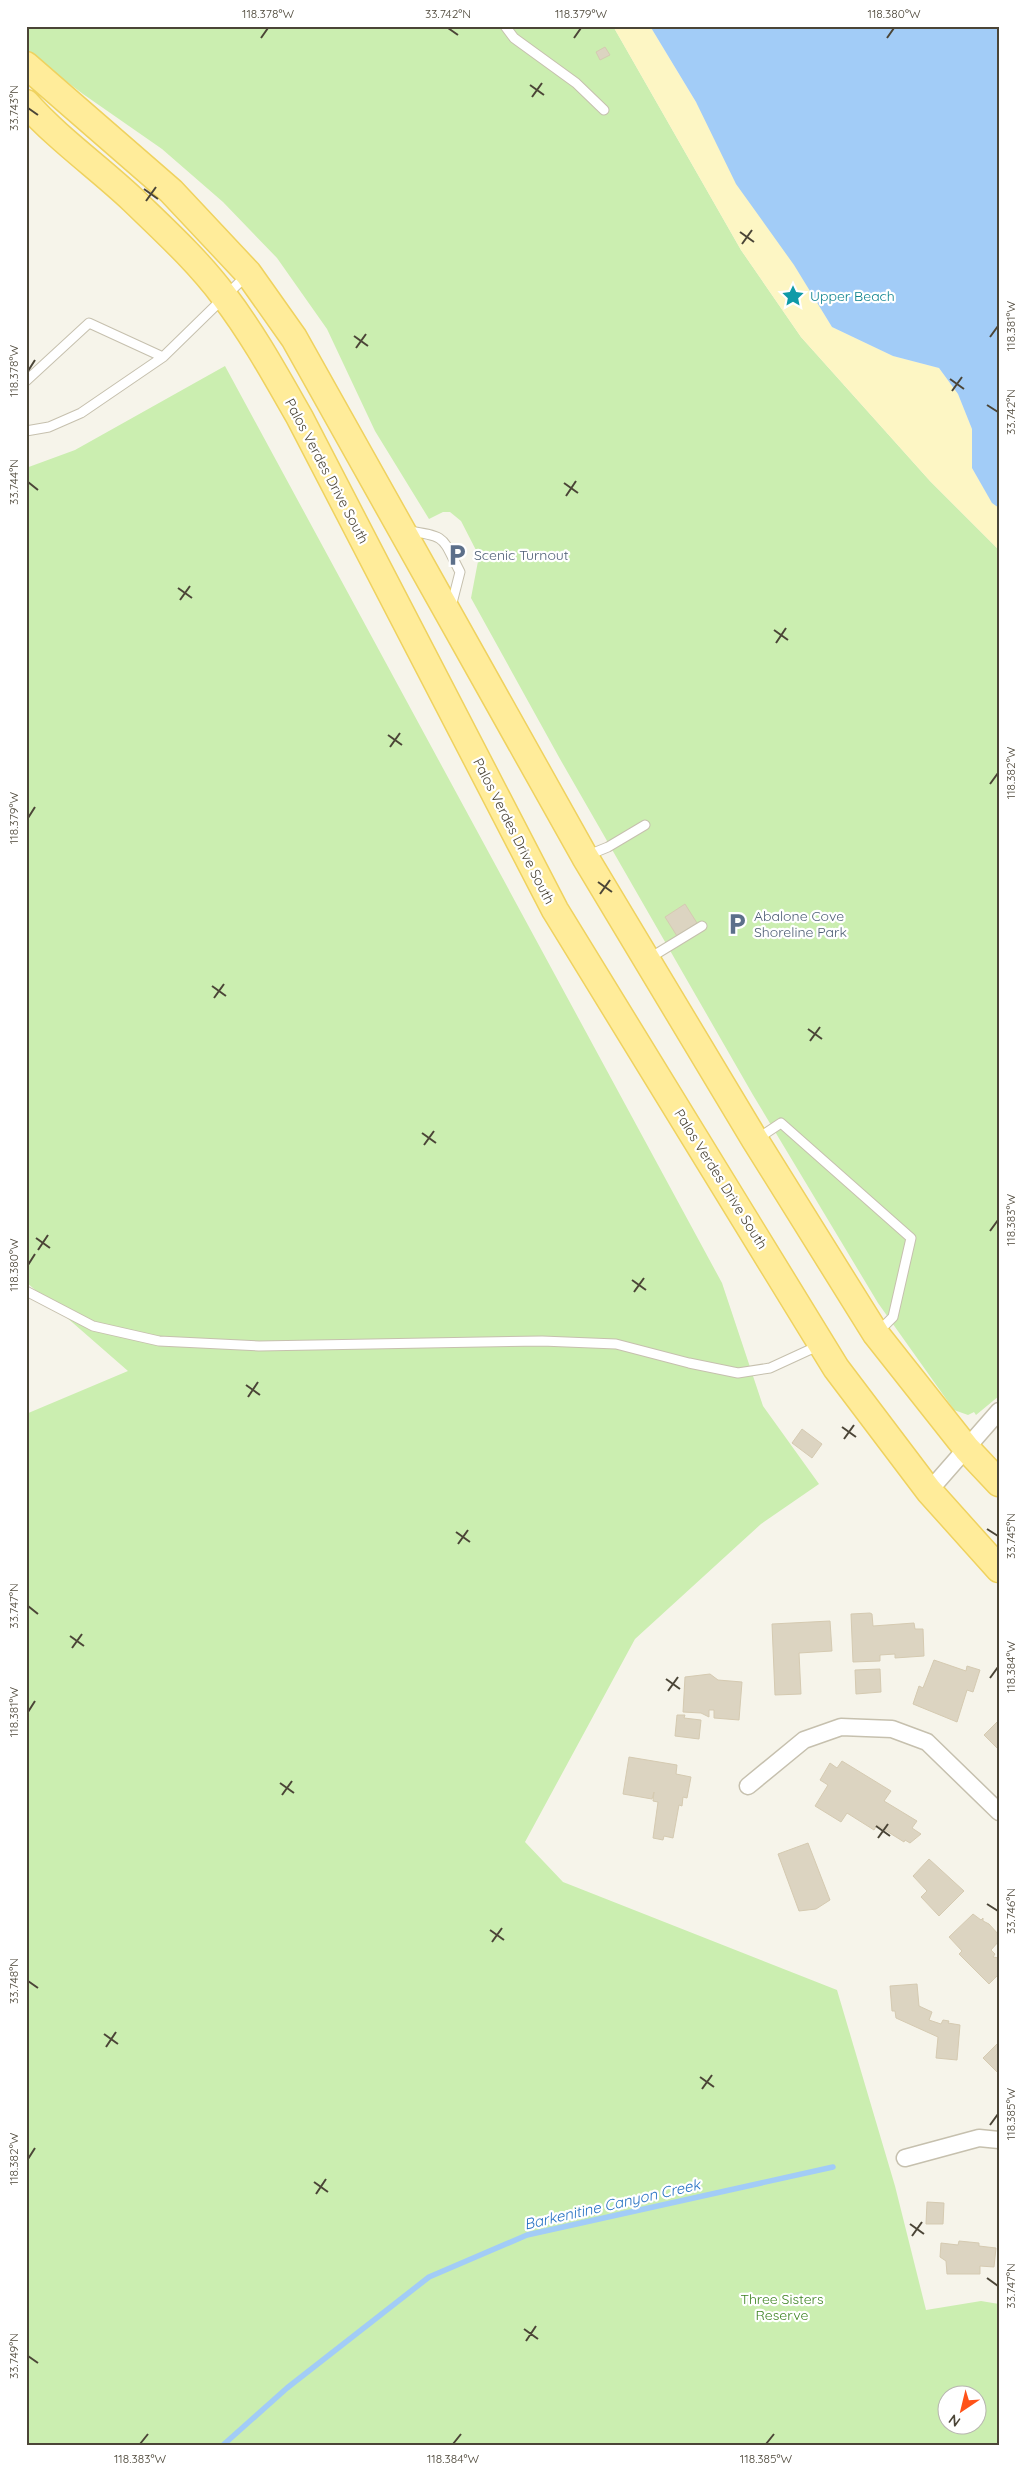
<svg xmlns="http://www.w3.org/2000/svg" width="1025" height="2472" viewBox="0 0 1025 2472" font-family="Quicksand,sans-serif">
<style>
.green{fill:#cbeeb0;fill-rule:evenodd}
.sand{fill:#fdf6c4}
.water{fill:#a2ccf7}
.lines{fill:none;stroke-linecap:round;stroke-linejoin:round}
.stream{stroke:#a2ccf7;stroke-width:5.5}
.building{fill:#dcd4c1;stroke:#d5cab1}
.lane-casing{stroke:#c6c0ae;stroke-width:11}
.street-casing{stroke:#c6c0ae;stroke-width:19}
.primary-casing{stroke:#efd25f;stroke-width:29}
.lane{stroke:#fff;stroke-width:9}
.street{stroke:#fff;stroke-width:16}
.primary{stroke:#ffec9a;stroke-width:26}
.ticks{fill:none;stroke:#4b4537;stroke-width:2}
.labels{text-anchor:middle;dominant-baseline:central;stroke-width:4.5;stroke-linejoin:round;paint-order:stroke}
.culture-label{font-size:14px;fill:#0d838f;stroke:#fff;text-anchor:start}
.street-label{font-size:14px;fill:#4b4537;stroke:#fff}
.service-label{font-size:14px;fill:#4e5e75;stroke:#fff;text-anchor:start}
.park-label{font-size:14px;fill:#3e8423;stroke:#fff}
.water-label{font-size:15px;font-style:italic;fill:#2470c3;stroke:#fff}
.neatline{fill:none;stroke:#4b4537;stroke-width:2}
.ticks-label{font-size:12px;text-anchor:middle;fill:#4b4537}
</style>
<rect width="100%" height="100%" fill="#f6f4ea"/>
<!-- green -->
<path class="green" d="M26,26H613L741,250L801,337L930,481L999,550V1396L976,1415L974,1412L968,1415L954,1410L878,1303L753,1095L560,759L471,598L479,556L461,521L450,512H443L429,519L375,431L327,329L277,258L223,202L162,149L83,94L26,51Z
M225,366L722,1283L763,1406L819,1484L761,1524L635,1639L525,1842L563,1882L837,1990L895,2186L926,2310L981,2301L999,2304V2446H26V1414L128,1371L26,1282V468L75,450ZM948,2394H978V2424H948Z"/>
<!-- sand -->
<path class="sand" d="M613,26H650L832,327L893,356L939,368L958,394L972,429V468L992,502L999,508V550L930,481L801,337L741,250Z"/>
<!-- water -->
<path class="water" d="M650,26H999V508L992,503L972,468V429L958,394L939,368L893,356L832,327L794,265L736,184L696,102Z"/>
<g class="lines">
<!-- stream -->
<path class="stream" d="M222,2446L287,2388L429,2277L527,2235L833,2167"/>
</g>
<!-- building -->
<path class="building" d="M605,47L610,55L600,60L596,52Z
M685,904L697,923L677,936L665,917Z
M802,1429L822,1444L812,1458L792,1443Z
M870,1613L872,1614L873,1626L914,1623L915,1629H923L924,1656L895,1658V1654L880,1655V1661L853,1662L851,1614Z
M830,1621L832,1651L799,1653L801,1694L775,1695L772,1624Z
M934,1660L966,1671L967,1666L980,1670L973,1692L967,1690L957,1722L913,1704L919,1686L923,1688Z
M880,1669L881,1692L856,1694L855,1670Z
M710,1674L718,1680L742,1682L739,1720L714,1718V1710H709V1717L701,1713L683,1712L685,1677Z
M677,1715H685L684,1718L701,1720L699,1739L675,1736Z
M999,1720V1750L984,1735Z
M629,1757L677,1765L676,1774L691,1777L687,1798L683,1797L682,1806L679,1805L673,1838L664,1836L663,1840L653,1838L658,1802L653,1801L654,1792L652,1799L623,1794Z
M842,1761L891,1791L884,1801L917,1821L912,1828L921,1834L910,1843L905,1840L904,1842L877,1825L874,1830L847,1813L841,1822L815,1806L828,1785L820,1780L830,1763L837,1768Z
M808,1843L830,1900L816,1909L799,1911L778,1854Z
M929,1859L964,1891L939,1916L921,1897L927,1891L913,1876Z
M973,1914L981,1920L983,1918V1921L989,1924L999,1935V1941L991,1950L995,1954L993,1957L999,1958V1974L989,1984L959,1954L962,1951L949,1937Z
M917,1984L919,2006L932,2012L929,2020L941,2024L943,2020L949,2021L948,2023L960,2025L957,2060L936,2058L938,2037L896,2018L895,2011H892L890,1986Z
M999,2042V2074L983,2058Z
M927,2202L944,2203L943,2224H926Z
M959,2241L979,2243V2246L996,2248L994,2267L980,2266V2274H947L946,2261L940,2257L941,2243L958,2245Z"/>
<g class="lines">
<defs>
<path id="lane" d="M505,26L514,38L576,83L604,110
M26,381L89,323L163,357
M26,431L49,427L81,413L163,357L247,275
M408,531C448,536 442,538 460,572L451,607
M586,856L608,847L645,825
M648,959L702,926
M757,1139L781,1123L911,1238L893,1317L878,1332
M26,1291L93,1326L159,1341L259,1346L542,1341L616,1344L689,1363L738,1373L770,1368L820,1345"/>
<path id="street" d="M929,1491L999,1411
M748,1786L804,1740L841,1727L892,1729L927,1742L999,1812
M905,2158L979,2138L999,2140"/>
<path id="primary" d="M26,65L171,191L248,273L294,338L585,857L755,1140L876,1334L967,1449L999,1483
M26,103C58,139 98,167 133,200C164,230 198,261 224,296C253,334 276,376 300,418L555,910L836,1368L929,1491L999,1569"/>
</defs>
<!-- lane casing -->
<use href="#lane" class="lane-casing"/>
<!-- street casing -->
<use href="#street" class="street-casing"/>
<!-- primary casing -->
<use href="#primary" class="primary-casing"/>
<!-- lane -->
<use href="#lane" class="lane"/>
<!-- street -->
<use href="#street" class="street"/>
<!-- primary -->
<use href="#primary" class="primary"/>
</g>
<!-- ticks -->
<path class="ticks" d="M448,28L458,35M261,38L268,28M574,38L581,28M887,38L894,28M530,85L544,95M532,97L542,83M28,108L38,115M144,189L158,199M146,201L156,187M740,232L754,242M742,244L752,230M354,336L368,346M990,337L998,326M356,348L366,334M28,371L35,360M950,379L964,389M952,391L962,377M987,405L998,412M28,482L38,490M564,483L578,493M566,496L576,481M178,588L192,598M180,600L190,586M774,630L788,640M776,643L786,628M388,735L402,745M390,747L400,733M990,784L998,773M28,818L35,807M598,882L612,892M600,894L610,880M212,986L226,996M214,998L224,984M808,1029L822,1039M810,1041L820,1027M422,1133L436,1143M424,1145L434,1131M990,1231L998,1220M36,1238L50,1248M38,1250L48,1235M28,1265L35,1254M632,1280L646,1290M634,1292L644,1278M246,1385L260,1395M248,1397L258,1382M842,1427L856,1437M844,1439L854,1425M987,1529L998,1536M456,1532L470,1542M458,1544L468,1530M28,1606L38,1614M70,1636L84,1646M72,1648L82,1634M990,1678L998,1667M666,1679L680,1689M668,1691L678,1677M28,1712L35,1701M280,1783L294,1793M282,1795L292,1781M876,1826L890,1836M878,1838L888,1824M987,1904L998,1911M490,1930L504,1940M492,1942L502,1928M28,1981L38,1988M104,2034L118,2044M106,2047L116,2032M700,2077L714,2087M702,2089L712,2075M990,2125L998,2114M28,2159L35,2148M314,2182L328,2192M316,2194L326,2179M910,2224L924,2234M912,2236L922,2222M987,2278L998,2286M524,2329L538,2339M526,2341L536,2326M28,2356L38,2363M140,2444L148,2434M453,2444L461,2434M766,2444L774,2434"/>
<!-- icons -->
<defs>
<symbol id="sight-bare" viewBox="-9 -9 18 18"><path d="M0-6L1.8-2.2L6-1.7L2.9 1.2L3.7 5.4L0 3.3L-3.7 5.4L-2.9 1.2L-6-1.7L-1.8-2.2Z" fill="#0f9aa8" stroke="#fff" stroke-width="2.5" paint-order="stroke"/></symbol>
<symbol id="parking-bare" viewBox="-9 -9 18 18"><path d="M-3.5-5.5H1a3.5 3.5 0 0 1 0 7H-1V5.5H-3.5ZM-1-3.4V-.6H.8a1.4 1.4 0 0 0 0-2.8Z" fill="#5c6f8a" stroke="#fff" stroke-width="2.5" paint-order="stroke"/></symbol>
</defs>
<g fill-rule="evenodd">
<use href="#sight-bare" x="777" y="280" width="32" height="32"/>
<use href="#parking-bare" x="441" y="539" width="32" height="32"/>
<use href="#parking-bare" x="721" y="908" width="32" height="32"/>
</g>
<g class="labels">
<!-- culture labels -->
<g class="culture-label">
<text x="810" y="296">Upper Beach</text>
</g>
<!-- street labels -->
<g class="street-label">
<text transform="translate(327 471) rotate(62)">Palos Verdes Drive South</text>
<text transform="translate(514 831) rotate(63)">Palos Verdes Drive South</text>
<text transform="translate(721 1179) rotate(58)">Palos Verdes Drive South</text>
</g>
<!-- service labels -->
<g class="service-label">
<text x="474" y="555">Scenic Turnout</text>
<text x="754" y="916">Abalone Cove<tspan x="754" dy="16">Shoreline Park</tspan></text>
</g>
<!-- park labels -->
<g class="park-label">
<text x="782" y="2299">Three Sisters<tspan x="782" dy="16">Reserve</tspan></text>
</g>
<!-- water labels -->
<g class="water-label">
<text transform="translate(612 2204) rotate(-13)">Barkenitine Canyon Creek</text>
</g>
</g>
<!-- border -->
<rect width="1025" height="2472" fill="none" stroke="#ffffff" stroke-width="55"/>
<!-- north arrow -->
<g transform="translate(962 2410) rotate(215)"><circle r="24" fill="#ffffff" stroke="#b7b5af"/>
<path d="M0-4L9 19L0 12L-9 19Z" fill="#ff5218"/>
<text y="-8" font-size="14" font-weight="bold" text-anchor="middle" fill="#4b4537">N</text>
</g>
<rect x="28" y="28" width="970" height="2416" class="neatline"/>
<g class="ticks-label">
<text x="268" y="18">118.378°W</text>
<text x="448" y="18">33.742°N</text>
<text x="581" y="18">118.379°W</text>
<text x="894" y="18">118.380°W</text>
<text transform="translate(14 108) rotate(-90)" y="4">33.743°N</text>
<text transform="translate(1011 326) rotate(-90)" y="4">118.381°W</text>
<text transform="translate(14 371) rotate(-90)" y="4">118.378°W</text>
<text transform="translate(1011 412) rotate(-90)" y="4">33.742°N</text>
<text transform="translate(14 482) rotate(-90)" y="4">33.744°N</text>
<text transform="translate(1011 773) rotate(-90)" y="4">118.382°W</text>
<text transform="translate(14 818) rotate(-90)" y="4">118.379°W</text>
<text transform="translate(1011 1220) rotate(-90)" y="4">118.383°W</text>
<text transform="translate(14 1265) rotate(-90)" y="4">118.380°W</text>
<text transform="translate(1011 1536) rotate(-90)" y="4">33.745°N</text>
<text transform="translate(14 1606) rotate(-90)" y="4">33.747°N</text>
<text transform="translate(1011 1667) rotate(-90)" y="4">118.384°W</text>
<text transform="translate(14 1712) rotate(-90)" y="4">118.381°W</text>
<text transform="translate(1011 1911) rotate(-90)" y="4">33.746°N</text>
<text transform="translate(14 1981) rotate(-90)" y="4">33.748°N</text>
<text transform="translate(1011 2114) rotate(-90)" y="4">118.385°W</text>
<text transform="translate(14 2159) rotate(-90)" y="4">118.382°W</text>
<text transform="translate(1011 2286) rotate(-90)" y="4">33.747°N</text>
<text transform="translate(14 2356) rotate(-90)" y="4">33.749°N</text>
<text x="140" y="2463">118.383°W</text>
<text x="453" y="2463">118.384°W</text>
<text x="766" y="2463">118.385°W</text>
</g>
</svg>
